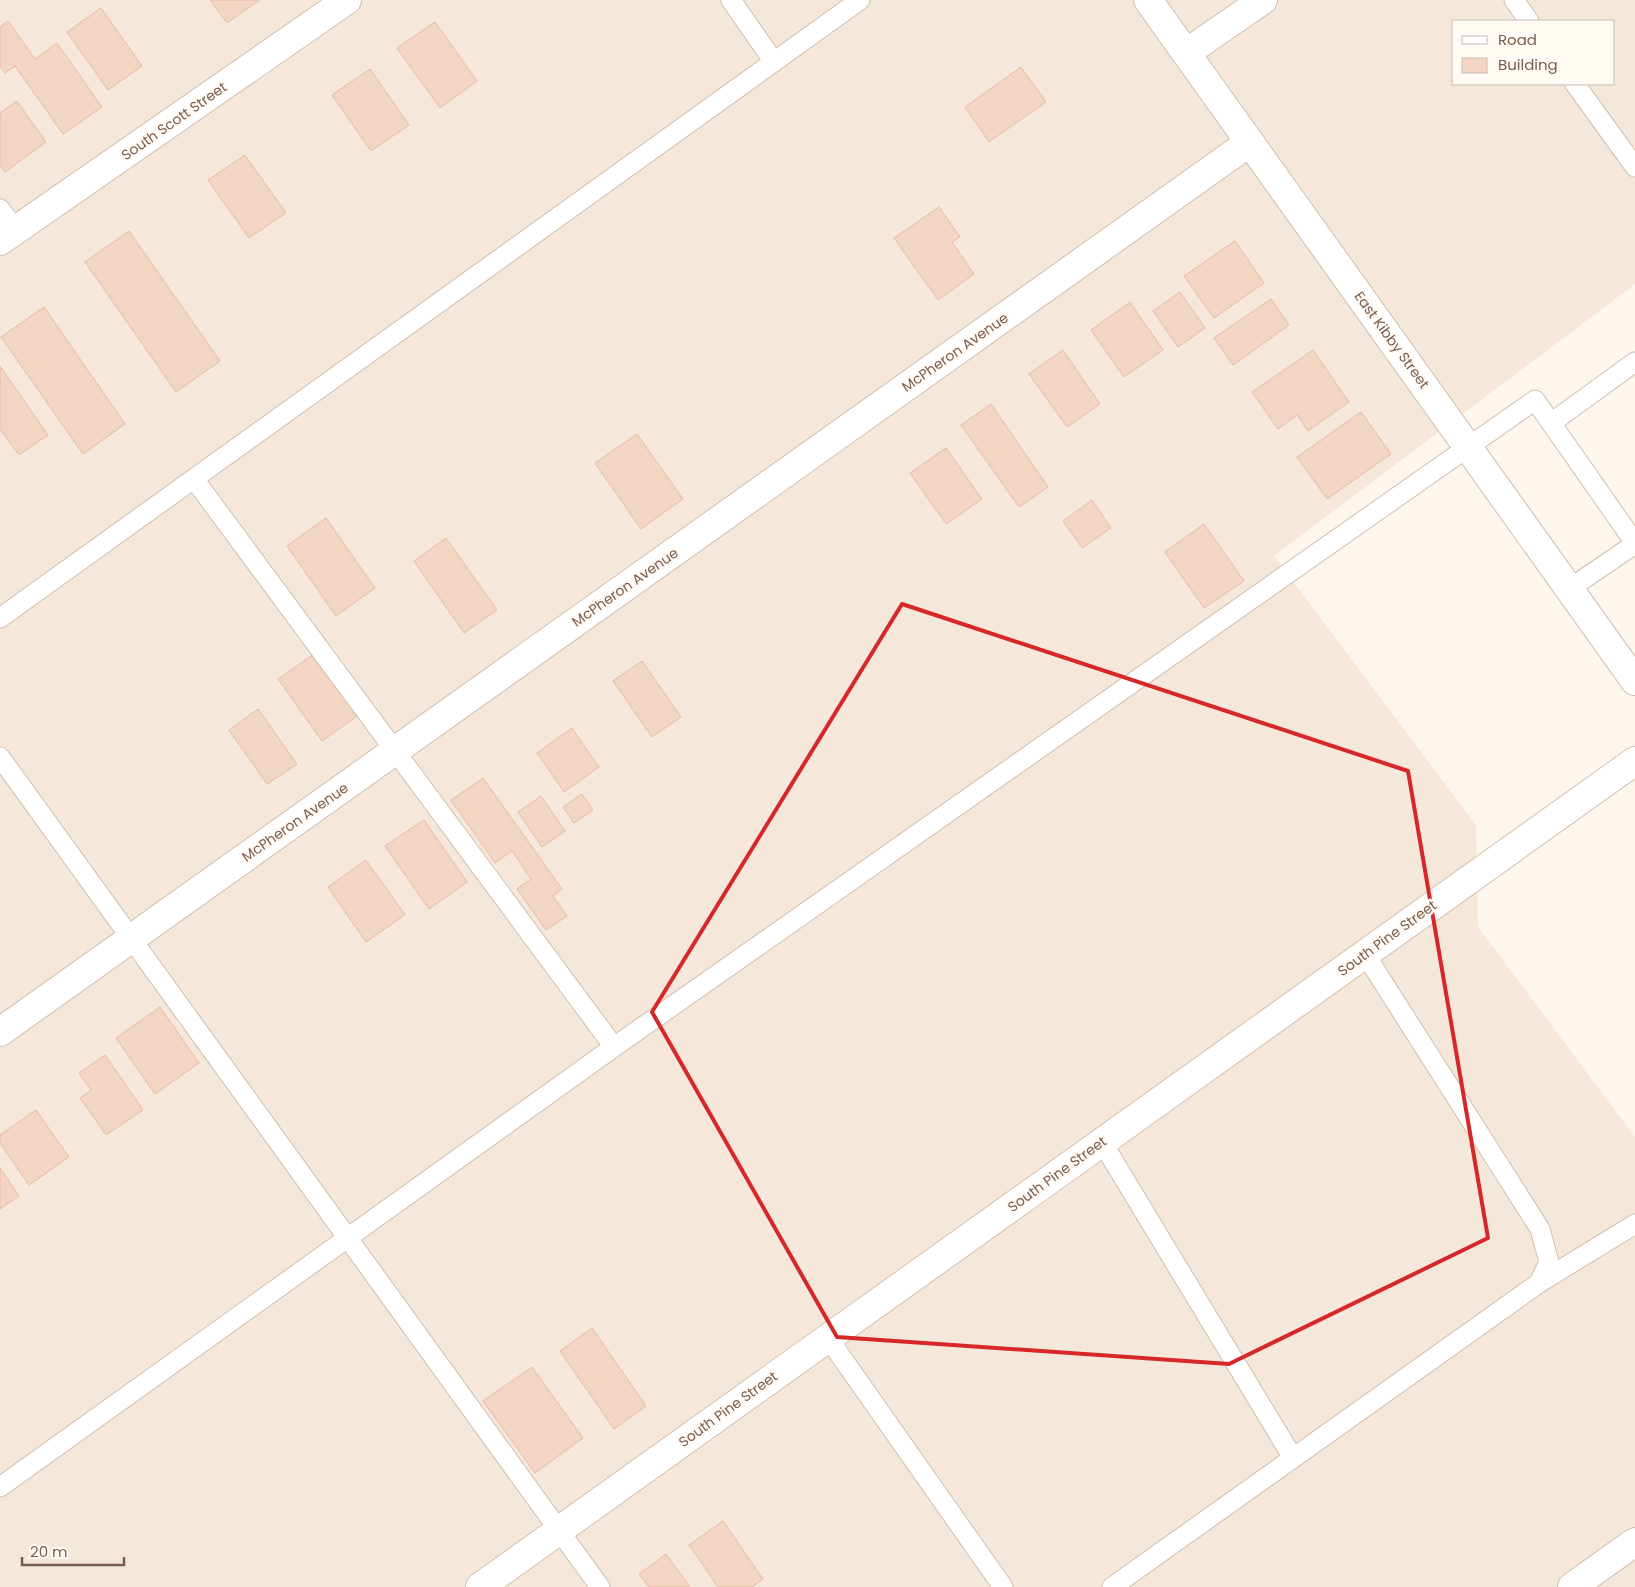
<svg xmlns="http://www.w3.org/2000/svg" width="1635" height="1587" viewBox="0 0 1635 1587" font-family="Poppins,sans-serif">
<style>
.residential{fill:#f5e8da;fill-rule:evenodd}
.building{fill:#f3d5c3;stroke:#e6bba3}
.lines{fill:none;stroke-linecap:round;stroke-linejoin:round}
.service-casing{stroke:#d1beb0;stroke-width:21}
.minor-casing{stroke:#d1beb0;stroke-width:30}
.tertiary-casing{stroke:#d1beb0;stroke-width:30}
.secondary-casing{stroke:#d6c0b0;stroke-width:30}
.service{stroke:#fff;stroke-width:19}
.minor{stroke:#fff;stroke-width:28}
.tertiary{stroke:#fff;stroke-width:28}
.secondary{stroke:#fff;stroke-width:28}
.marked{fill:none;stroke:#d62828;stroke-width:4;stroke-linejoin:round}
.labels{text-anchor:middle;dominant-baseline:central;stroke-width:5;stroke-linejoin:round;paint-order:stroke}
.street-label{font-size:14px;fill:#7a5c4d;stroke:#fffaf3}
</style>
<rect width="100%" height="100%" fill="#fdf6ec"/>
<!-- residential -->
<path class="residential" d="M0,0H1635V284L1274,556L1476,825L1478,927L1635,1137V1587H0ZM1454,21H1614V84H1454Z"/>
<!-- building -->
<path class="building" d="M210,0H260L227,23Z
M101,8L142,66L108,90L67,32Z
M8,21L35,59L57,43L102,107L63,134L15,66L5,73L0,66V27Z
M435,22L477,81L440,108L397,48Z
M1021,67L1046,102L989,142L965,107Z
M370,69L409,125L371,151L332,95Z
M17,101L46,142L5,172L0,165V113Z
M245,155L286,213L249,238L208,180Z
M939,207L960,237L952,242L974,274L938,300L894,238Z
M129,231L220,361L176,392L85,262Z
M1235,241L1264,283L1214,318L1184,276Z
M1180,292L1205,328L1178,347L1153,311Z
M1271,299L1289,325L1233,365L1214,338Z
M1130,302L1163,350L1124,377L1091,330Z
M44,307L125,424L83,454L1,337Z
M1063,350L1100,404L1067,427L1029,374Z
M1313,350L1349,402L1308,431L1297,415L1278,429L1252,392Z
M0,366L48,435L19,455L0,429Z
M991,404L1048,487L1019,507L961,425Z
M1361,412L1391,454L1327,499L1297,457Z
M637,434L683,499L641,529L595,463Z
M946,448L982,499L946,524L910,473Z
M1092,500L1111,528L1082,548L1063,521Z
M326,518L375,588L336,616L287,546Z
M1204,524L1244,581L1204,608L1165,552Z
M446,538L497,610L464,633L414,561Z
M317,652L360,714L322,741L278,679Z
M642,661L681,717L652,737L613,681Z
M258,709L297,764L267,784L229,730Z
M572,728L599,767L564,792L537,753Z
M483,778L562,889L553,896L567,916L546,930L517,889L531,879L512,851L495,863L451,800Z
M582,794L593,810L574,823L563,807Z
M541,796L565,831L542,847L518,812Z
M424,820L467,882L429,909L385,846Z
M366,860L405,915L366,942L328,887Z
M160,1007L199,1063L155,1094L116,1038Z
M105,1055L143,1110L106,1135L80,1098L91,1090L79,1073Z
M36,1110L69,1157L29,1185L0,1143V1135Z
M0,1168L19,1196L0,1209Z
M592,1328L646,1406L614,1429L560,1351Z
M532,1367L583,1438L535,1473L483,1401Z
M723,1521L763,1579L752,1587H718L689,1545Z
M666,1554L690,1587H649L639,1574Z"/>
<g class="lines">
<defs>
<path id="service" d="M731,0L774,62
M1514,0L1529,21
M1575,84L1635,167
M0,209L16,230
M1551,423L1635,362
M194,479L614,1047
M1569,589L1635,544
M0,618L860,0
M0,757L600,1587
M1102,1142L1293,1458
M1539,1283L1635,1224
M828,1338L1003,1587
M0,1487L614,1047L1535,400L1635,543
M1112,1587L1539,1283L1549,1262L1540,1229L1365,954"/>
<path id="minor" d="M1186,53L1263,0
M0,241L347,0
M0,1032L1250,142
M1572,1587L1635,1542"/>
<path id="tertiary" d="M1148,0L1635,681"/>
<path id="secondary" d="M480,1587L1635,761"/>
</defs>
<!-- service casing -->
<use href="#service" class="service-casing"/>
<!-- minor casing -->
<use href="#minor" class="minor-casing"/>
<!-- tertiary casing -->
<use href="#tertiary" class="tertiary-casing"/>
<!-- secondary casing -->
<use href="#secondary" class="secondary-casing"/>
<!-- service -->
<use href="#service" class="service"/>
<!-- minor -->
<use href="#minor" class="minor"/>
<!-- tertiary -->
<use href="#tertiary" class="tertiary"/>
<!-- secondary -->
<use href="#secondary" class="secondary"/>
</g>
<!-- marked area -->
<path class="marked" d="M902,604L1408,771L1488,1238L1229,1364L837,1337L652,1012Z"/>
<g class="labels">
<!-- street labels -->
<g class="street-label">
<text transform="translate(174 121) rotate(-35)">South Scott Street</text>
<text transform="translate(1392 340) rotate(54)">East Kibby Street</text>
<text transform="translate(955 352) rotate(-35)">McPheron Avenue</text>
<text transform="translate(625 587) rotate(-35)">McPheron Avenue</text>
<text transform="translate(295 822) rotate(-35)">McPheron Avenue</text>
<text transform="translate(1387 938) rotate(-36)">South Pine Street</text>
<text transform="translate(1057 1174) rotate(-36)">South Pine Street</text>
<text transform="translate(728 1409) rotate(-36)">South Pine Street</text>
</g>
</g>
<!-- legend -->
<rect x="1452" y="20" width="162" height="65" fill="#fffaf3" stroke="#cabbb1"/>
<rect x="1462" y="36" width="25" height="8" fill="#ffffff" stroke="#cabbb1"/>
<text x="1498" y="45" font-size="15" fill="#7a5c4d">Road</text>
<rect x="1462" y="58" width="25" height="15" fill="#f3d5c3" stroke="#cabbb1"/>
<text x="1498" y="70" font-size="15" fill="#7a5c4d">Building</text>
<!-- scale -->
<path d="M22 1557v8h102v-8" fill="none" stroke="#7a5c4d" stroke-width="2.5"/>
<text x="30" y="1557" font-size="15" fill="#7a5c4d" stroke="#fffaf3" stroke-width="4" paint-order="stroke">20 m</text>
</svg>
